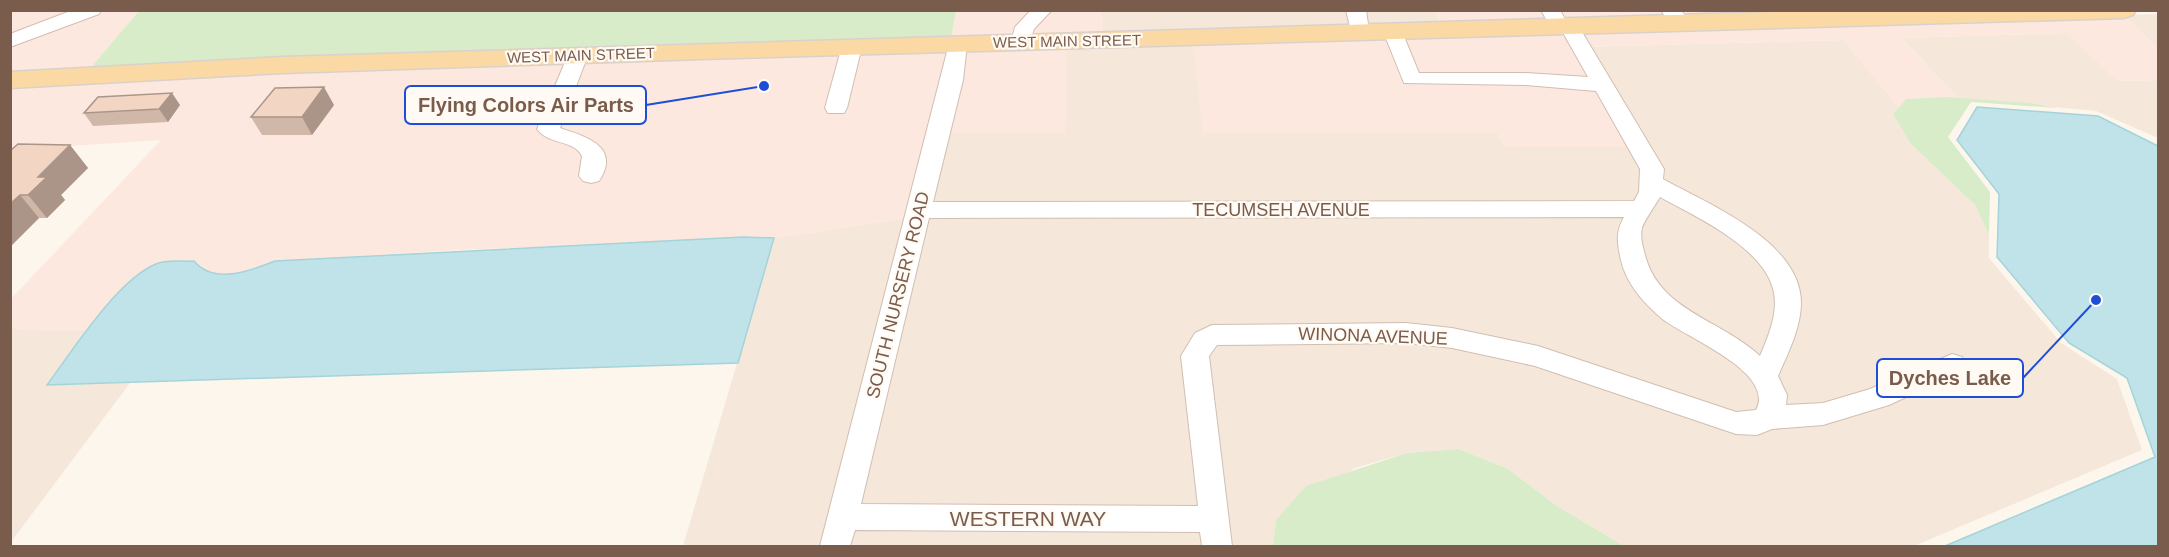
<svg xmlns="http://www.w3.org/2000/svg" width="2169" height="557" viewBox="0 0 2169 557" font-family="Helvetica,sans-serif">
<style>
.residential{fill:#f5e8da}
.commercial{fill:#fde8e0}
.green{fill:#d8ecc9}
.water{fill:#bfe3e8;stroke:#a5d3da;stroke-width:1.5}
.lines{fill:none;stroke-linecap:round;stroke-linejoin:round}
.minor-casing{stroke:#d1beb0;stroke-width:2}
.major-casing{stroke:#dad1cd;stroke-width:3}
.minor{fill:#fff;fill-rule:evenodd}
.major{fill:#fbd9a5;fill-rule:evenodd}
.wall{fill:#d1b7a8}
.shaded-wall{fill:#aa9588}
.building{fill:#f3d5c3;stroke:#aa9588;stroke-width:1.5}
.labels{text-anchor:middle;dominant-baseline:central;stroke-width:4.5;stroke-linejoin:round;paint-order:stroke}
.far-street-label{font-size:15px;fill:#7a5c4d;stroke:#fffaf3}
.street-label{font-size:18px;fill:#7a5c4d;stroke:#fffaf3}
.near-street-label{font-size:21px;fill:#7a5c4d;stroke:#fffaf3}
.leader{fill:none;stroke:#1d4ed8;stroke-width:2}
.callout-dot{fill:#1d4ed8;stroke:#fffaf3;stroke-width:2}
.callout{fill:#fffaf3;stroke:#1d4ed8;stroke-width:2}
.callout-label{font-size:20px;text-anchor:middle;font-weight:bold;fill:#7a5c4d}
</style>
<rect width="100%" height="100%" fill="#fdf6ec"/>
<!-- residential -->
<path class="residential" d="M1434,10L1441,25L1103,35L1101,11Z
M2158,14V48L2123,15Z
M2068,33L2118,81L2158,80V138L2096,111L1958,98L1902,38Z
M1843,40L1899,107L1893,114L1910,143L1975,205L1989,235V258L2061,343L2117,379L2142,450L1914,546H1624L1557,506L1508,469L1459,449L1407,453L1355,468L1276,520L1273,546H683L774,238L907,218L928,133H1065L1066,46L1193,42L1204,133H1498L1505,147L1583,47Z
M11,329L89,330L47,385L130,383L11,542Z"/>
<!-- commercial -->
<path class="commercial" d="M1859,10L1441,25L1434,11Z
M10,11H139L88,71L11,75Z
M956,11H1101L1103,35L951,39Z
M2123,15L2158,48V80L2118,81L2067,33L1902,38L1958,98L1906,99L1899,107L1843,40L1584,47L1634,147H1505L1498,133H1203L1193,43Z
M1066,46L1065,133H928L907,218L774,238L458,250L275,261L238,273L218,275L200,269L108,304L89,330L11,329L10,300L161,140L11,150V85L279,70Z"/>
<!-- green -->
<path class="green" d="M139,11H956L951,39L88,71Z
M1947,97L2030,103L2057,108L1971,102L1948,137L1990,192L1989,235L1975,205L1910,143L1893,114L1906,99Z
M1459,449L1508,469L1557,506L1624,546H1273L1276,520L1306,486L1407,453Z"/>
<!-- water -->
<path class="water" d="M1977,107L2098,116L2158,146V546H1945L2155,457L2127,378L2069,343L1997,257L1999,194L1957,140Z
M743,237L774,238L738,363L47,385C72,351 118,279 156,264C167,259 182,262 194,261C214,285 250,271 275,261Z"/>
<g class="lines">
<defs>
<path id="minor" d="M73,10H101L99,14L10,47V34Z
M1031,10H1052L1034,29L1028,46H1014L1011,42L1015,27Z
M1346,10H1366L1369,31L1366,35H1352Z
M1541,10H1560L1566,21L1576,22L1664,169L1663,179C1708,204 1800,241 1801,302C1801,328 1788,353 1778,376L1787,395L1786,405L1823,403L1870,389L1952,354L1962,357L1966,364L1962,371L1889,405L1823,425L1772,429L1757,435L1736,434L1535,366L1452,348L1406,343L1217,345L1209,356L1232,546H1202L1200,532L855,530L850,546H820L950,40H964L967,44L963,80L933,202L1634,201L1639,192L1640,169L1596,91L1526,85L1404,83L1383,31L1386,27H1400L1419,73H1526L1588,77L1562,31L1552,30ZM1660,197C1696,217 1766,248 1774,293C1778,314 1768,337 1760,356C1719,318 1657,311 1644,251C1642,244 1640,235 1642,228C1644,221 1656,204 1660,197ZM1624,217C1616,231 1617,241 1620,256C1625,282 1641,300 1660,317C1681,336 1777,371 1756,410L1736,412L1538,346L1452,328L1406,323L1212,325L1195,333L1181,356L1198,506L861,504L929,218Z
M1661,10H1681L1690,23L1687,27C1673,31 1668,21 1661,10Z
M852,40L859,42L862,46L847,108L844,113H828L825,108L842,46L845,42Z
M578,49L585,51L588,55L560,128C584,136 622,146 599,181L591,183L583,181L579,176L582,156C573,139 548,145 537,129L568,55L571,51Z"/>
<path id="major" d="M1841,10H2136L2133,15L2124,18L702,59L283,73L10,88V72L283,57Z"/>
</defs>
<!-- minor casing -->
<use href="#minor" class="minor-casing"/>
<!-- major casing -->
<use href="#major" class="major-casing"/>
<!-- minor -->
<use href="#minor" class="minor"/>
<!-- major -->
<use href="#major" class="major"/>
</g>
<!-- wall -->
<path class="wall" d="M180,105L168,122L93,126L84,113Z
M334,105L312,135H262L251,117Z
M70,145L88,168L61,195L65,200L47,218H39L10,247V151Z"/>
<!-- shaded-wall -->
<path class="shaded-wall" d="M324,87L334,105L312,135L302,117Z
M172,93L180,105L168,122L159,109Z
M70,145L88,168L61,195L65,200L47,218L28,195L38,177Z
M20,195L39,218L10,247V204Z"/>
<!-- building -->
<path class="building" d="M324,87L302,117H251L275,88Z
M172,93L159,109L84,113L98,97Z
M18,144L70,145L38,177H47L28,195H20L10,204V151Z"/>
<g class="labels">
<!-- far-street labels -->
<g class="far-street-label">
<text transform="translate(1067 41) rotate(-1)">WEST MAIN STREET</text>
<text transform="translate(581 55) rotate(-2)">WEST MAIN STREET</text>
</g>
<!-- street labels -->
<g class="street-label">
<text x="1281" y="210">TECUMSEH AVENUE</text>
<text transform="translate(898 295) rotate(-76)">SOUTH NURSERY ROAD</text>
<text transform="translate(1373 336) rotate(2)">WINONA AVENUE</text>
</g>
<!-- near-street labels -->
<g class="near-street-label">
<text x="1028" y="518">WESTERN WAY</text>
</g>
</g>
<!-- callouts -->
<path class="leader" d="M764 86L646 105M2096 300L2023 378"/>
<g class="callout-dot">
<circle cx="764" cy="86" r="6"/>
<circle cx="2096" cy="300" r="6"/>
</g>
<g class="callout">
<rect x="405" y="86" width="241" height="38" rx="6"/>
<rect x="1877" y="359" width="146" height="38" rx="6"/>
</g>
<g class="callout-label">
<text x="526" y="112">Flying Colors Air Parts</text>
<text x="1950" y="385">Dyches Lake</text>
</g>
<!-- border -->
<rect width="2169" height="557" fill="none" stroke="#7a5c4d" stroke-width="24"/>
</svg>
